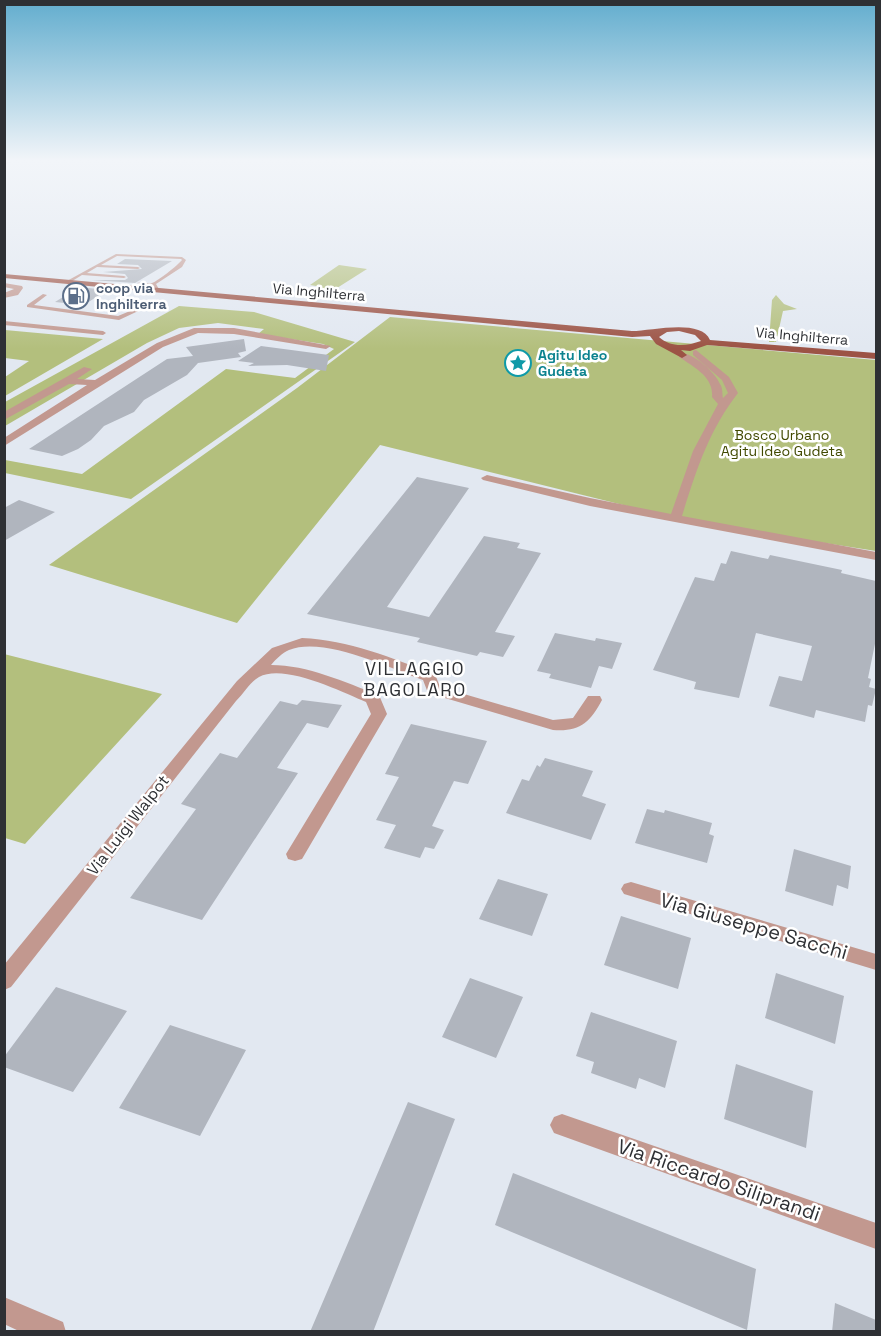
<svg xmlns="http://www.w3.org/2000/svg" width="881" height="1336" viewBox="0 0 881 1336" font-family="'Space Grotesk',sans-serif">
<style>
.green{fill:#b3bf7d}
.building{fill:#b0b5be}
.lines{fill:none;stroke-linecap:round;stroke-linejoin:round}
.service{fill:#c2988f;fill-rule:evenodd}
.minor{fill:#c2988f;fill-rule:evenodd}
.primary{fill:#9c5345;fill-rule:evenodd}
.labels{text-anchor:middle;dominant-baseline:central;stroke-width:5;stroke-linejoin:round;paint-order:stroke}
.far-service-label{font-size:14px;font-weight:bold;fill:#4e5e75;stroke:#fff;text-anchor:start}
.far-street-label{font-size:14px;fill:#2e3034;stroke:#fff}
.far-culture-label{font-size:14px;font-weight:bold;fill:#0d838f;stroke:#fff;text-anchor:start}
.far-park-label{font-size:14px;fill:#414900;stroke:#fff}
.street-label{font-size:16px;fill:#2e3034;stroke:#fff}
.neighbourhood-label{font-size:18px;letter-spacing:1.5px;fill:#2e3034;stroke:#fff}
.near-street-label{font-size:20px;fill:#2e3034;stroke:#fff}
</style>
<rect width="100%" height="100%" fill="#e2e8f1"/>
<!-- green -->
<path class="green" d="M339,265L367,269L337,288L329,287L313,297H307L322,287L310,285Z
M776,295L784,304L797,309L783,311L776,342H769L772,300Z
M179,306L254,312L355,342L131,499L5,473V460L82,474L226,369L295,378L334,349L323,344L258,334L264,329L218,323L179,328L147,343L5,426V402Z
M390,317L876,360V551L696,523L380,445L237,623L49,565L297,388Z
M5,330L103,339L5,396V377L29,361L5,358Z
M4,654L162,694L25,844L5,838Z"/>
<!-- building -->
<path class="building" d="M125,259L172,261L135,283L91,280H125L128,278L125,274L103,272L142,269L138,265L117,264Z
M79,287L107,290L84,305L55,302Z
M244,339L246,351L238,353L241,357L198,363L187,375L144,400L134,412L104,426L91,440L78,449L62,456L29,449L167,359L193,356L186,347Z
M261,346L329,355L326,371L287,365L248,366L254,363L238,361Z
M417,477L469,488L387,607L429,617L484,536L520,543L517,548L541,553L495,632L515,636L503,657L480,652L477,656L417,642L420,638L307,614Z
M19,500L55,512L4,541V508Z
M731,551L768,559L770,555L842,570L841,573L876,581V639L868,678L871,679L869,687L876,689L872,706L868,705L865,722L816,710L814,718L769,706L779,676L802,681L812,646L756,633L739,698L694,689L696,682L653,670L695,577L714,581L721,563L726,564Z
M555,633L595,641L596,638L622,643L612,669L599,666L591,688L549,678L551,674L537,671Z
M302,700L342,705L328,728L307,723L277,768L298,773L202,920L130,898L196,809L181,804L220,753L237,758L280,701L297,705Z
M411,724L487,741L468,784L454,781L432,826L444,830L434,849L425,847L420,858L384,848L396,825L376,820L399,777L385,774Z
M545,758L593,771L582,796L606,804L591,840L506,813L522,779L529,781L537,765L540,767Z
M647,809L664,813L665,810L712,823L709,834L714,836L707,863L635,843Z
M794,849L851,866L848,889L837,885L833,906L785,891Z
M498,879L548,894L532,936L479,919Z
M621,916L691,938L678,989L604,965Z
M776,973L844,996L835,1044L765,1018Z
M470,978L523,997L496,1058L442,1037Z
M56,987L127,1011L73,1092L4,1067V1057Z
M591,1012L677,1041L665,1088L639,1078L636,1089L591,1073L594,1062L576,1056Z
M170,1025L246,1050L200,1136L119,1108Z
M736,1064L813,1091L806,1148L724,1119Z
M408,1102L455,1119L373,1332H310Z
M513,1173L756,1269L747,1330L495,1225Z
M835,1303L876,1320V1332H832Z"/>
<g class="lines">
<!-- service -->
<path class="service" d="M116,254L182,257L186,260L182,267L156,284L160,291L158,292L152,285L137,283C141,282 147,284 152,283C158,281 178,265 182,260L181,259L117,256L101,265L138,267L140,268L138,269L97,267L87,273L124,276L126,277L124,278L82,275L69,283L65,282Z
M43,294L47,295L34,305L118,316L147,304L151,305L119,320L27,307V305Z
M4,321L103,331L106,333L103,335L4,325Z"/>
<!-- minor -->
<path class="minor" d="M4,162H12L4,165Z
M4,283L22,286L23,288L18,295L4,298V293L14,289L4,287Z
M194,328H234L331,346L326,349L234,334L198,333L163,347L4,446V438L87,385L69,384L4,420V412L84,367L92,369L77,379L95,380L157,343Z
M696,350L729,377L738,393C709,430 696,471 682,516L876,552V560L590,506L483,480L481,478L487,475L590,498L671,514L693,451L718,404L712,397C714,377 694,367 679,357V353C693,352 715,372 720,384C723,388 722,394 723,398L728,393L722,380L693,355V351Z
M302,638C349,640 391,658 435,674L440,687L553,720L573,718L588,696H600L602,700C590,723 579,732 553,730L428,693L423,680C389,668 324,636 289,650C282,653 276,659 271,665C308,665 344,682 379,695L387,714L302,859L295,861L288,859L286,854L371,714L366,702C342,692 284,663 259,677C250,682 244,693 236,701L11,987L4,990V965L237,681L272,648Z
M631,882L876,954V970L624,894L621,889L624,884Z
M562,1114L876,1223V1249L554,1133L550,1125L554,1117Z
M4,1297L63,1322L66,1332H21L4,1324Z"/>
<!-- primary -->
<path class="primary" d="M4,274L632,331C651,331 701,318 710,340L876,353V359L707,345L690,351L681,350L687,355L682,358L656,344L650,336L632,337L4,278ZM679,331L695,335L701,341C687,346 671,348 659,337L667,332Z"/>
</g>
<!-- sky -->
<linearGradient id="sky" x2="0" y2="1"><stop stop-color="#62adce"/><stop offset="0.46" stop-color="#f2f5f9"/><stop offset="1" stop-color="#f2f5f9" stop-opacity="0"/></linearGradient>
<rect width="881" height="349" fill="url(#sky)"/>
<!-- icons -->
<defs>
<symbol id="fuel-ring" viewBox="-11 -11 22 22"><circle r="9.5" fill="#fff" stroke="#5c6f8a" stroke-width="1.5"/><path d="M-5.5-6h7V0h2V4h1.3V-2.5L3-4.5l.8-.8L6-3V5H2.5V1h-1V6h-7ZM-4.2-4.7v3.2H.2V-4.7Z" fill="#5c6f8a"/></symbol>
<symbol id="sight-ring" viewBox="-11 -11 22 22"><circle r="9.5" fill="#fff" stroke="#0f9aa8" stroke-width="1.5"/><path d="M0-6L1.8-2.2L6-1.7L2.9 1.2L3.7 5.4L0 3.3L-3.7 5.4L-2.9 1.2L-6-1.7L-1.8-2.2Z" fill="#0f9aa8"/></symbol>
</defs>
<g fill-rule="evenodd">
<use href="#fuel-ring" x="61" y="281" width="30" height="30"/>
<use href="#sight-ring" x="503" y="348" width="30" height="30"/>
</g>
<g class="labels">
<!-- far-service labels -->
<g class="far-service-label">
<text x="96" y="288">coop via<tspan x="96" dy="16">Inghilterra</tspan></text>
</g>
<!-- far-street labels -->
<g class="far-street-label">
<text transform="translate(319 292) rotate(5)">Via Inghilterra</text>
<text transform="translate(802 336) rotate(5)">Via Inghilterra</text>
</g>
<!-- far-culture labels -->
<g class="far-culture-label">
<text x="538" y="355">Agitu Ideo<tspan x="538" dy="16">Gudeta</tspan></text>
</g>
<!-- far-park labels -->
<g class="far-park-label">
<text x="782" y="435">Bosco Urbano<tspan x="782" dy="16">Agitu Ideo Gudeta</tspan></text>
</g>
<!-- street labels -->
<g class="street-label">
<text transform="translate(128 825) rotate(-52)">Via Luigi Walpot</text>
</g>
<!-- neighbourhood labels -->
<g class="neighbourhood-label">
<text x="415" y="668">VILLAGGIO<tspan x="415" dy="21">BAGOLARO</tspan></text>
</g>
<!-- near-street labels -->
<g class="near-street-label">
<text transform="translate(754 926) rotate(16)">Via Giuseppe Sacchi</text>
<text transform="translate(719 1180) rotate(19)">Via Riccardo Siliprandi</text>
</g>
</g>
<!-- border -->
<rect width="881" height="1336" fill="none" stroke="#2e3034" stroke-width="12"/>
</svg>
